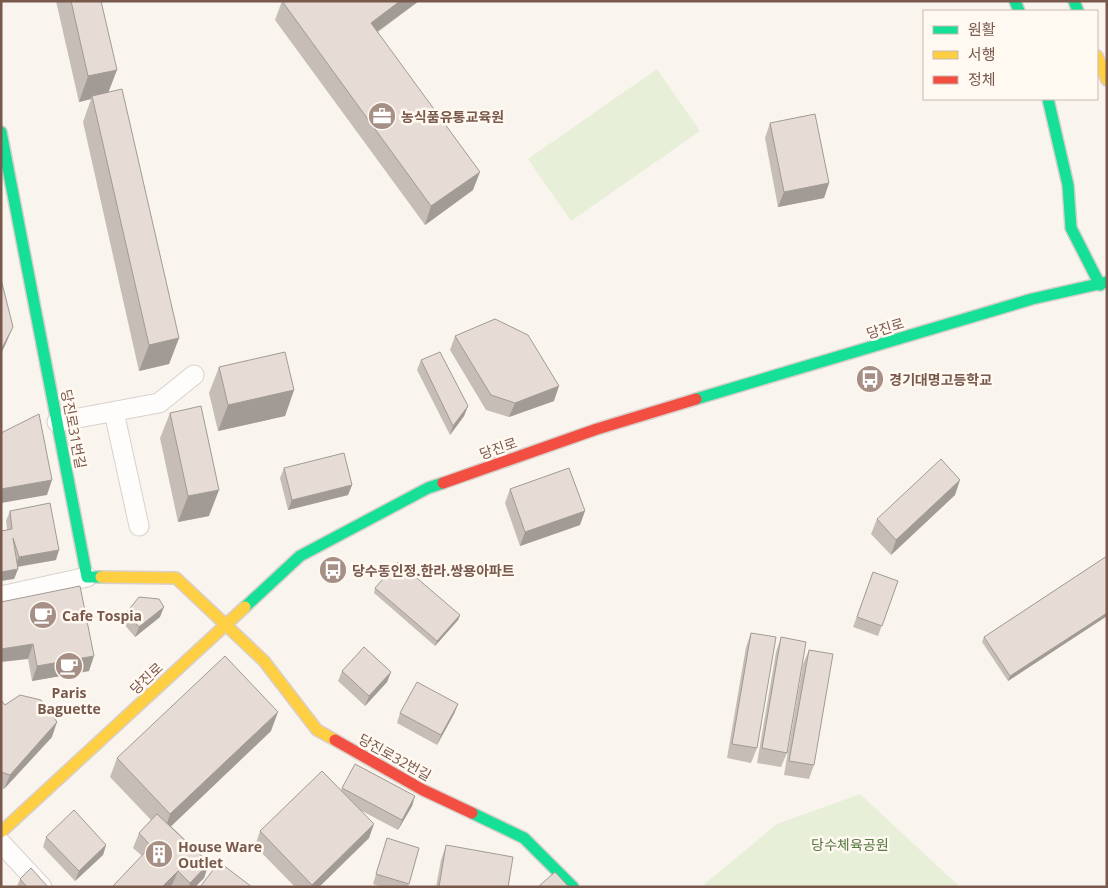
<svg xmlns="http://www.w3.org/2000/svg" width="1108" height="888" viewBox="0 0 1108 888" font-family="'Open Sans','Noto Sans KR',sans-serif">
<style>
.green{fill:#e7efd9}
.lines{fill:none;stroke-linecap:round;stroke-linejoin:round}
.street-casing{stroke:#d8d1cc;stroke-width:21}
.fast-casing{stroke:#d9cfca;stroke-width:14}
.slow-casing{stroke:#d9cfca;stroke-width:14}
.jam-casing{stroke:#d9cfca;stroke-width:14}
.street{stroke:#fefdfc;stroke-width:19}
.fast{stroke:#16e098;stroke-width:11}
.slow{stroke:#ffcf43;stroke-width:11}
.jam{stroke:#f24e42;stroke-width:11}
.wall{fill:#c6bdb7}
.shaded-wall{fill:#a19a95}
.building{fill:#e6dcd5;stroke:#a19a95}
.labels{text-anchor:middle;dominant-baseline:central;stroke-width:5;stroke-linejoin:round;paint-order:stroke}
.poi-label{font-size:14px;font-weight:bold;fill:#79594c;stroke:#fff9f1;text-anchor:start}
.street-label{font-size:14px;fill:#79594c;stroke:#fff9f1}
.park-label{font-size:14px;fill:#557941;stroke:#fff9f1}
</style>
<rect width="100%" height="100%" fill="#f9f4ee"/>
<!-- green -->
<path class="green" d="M657,69L700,131L571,221L528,159Z
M860,794L960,887H701L777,824Z"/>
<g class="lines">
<defs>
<path id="street" d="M114,412L139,526
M57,422L159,403L194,375
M1,596L87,577
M1,843L42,887"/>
<path id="fast" d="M1015,1L1019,11
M1074,1L1078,11
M1048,99L1068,185L1071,228L1100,285
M1,132L87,577H101
M696,399L1032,299L1107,282
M245,607L300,556L428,488L443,483
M472,813L524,838L573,887"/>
<path id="slow" d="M1097,56L1107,80
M101,577L176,578L264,661L317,730L335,740
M1,832L245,607"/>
<path id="jam" d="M443,483L597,429L696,399
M335,740L423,790L472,813"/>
</defs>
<!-- street casing -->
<use href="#street" class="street-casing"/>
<!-- fast casing -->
<use href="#fast" class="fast-casing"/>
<!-- slow casing -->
<use href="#slow" class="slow-casing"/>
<!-- jam casing -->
<use href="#jam" class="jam-casing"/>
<!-- street -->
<use href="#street" class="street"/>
<!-- fast -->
<use href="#fast" class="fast"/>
<!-- slow -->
<use href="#slow" class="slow"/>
<!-- jam -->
<use href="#jam" class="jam"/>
</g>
<!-- wall -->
<path class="wall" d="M56,1H101L109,92L179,338L169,364L139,371L83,122L91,99L79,102Z
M282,1H419L378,32L473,190L425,225L275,20Z
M770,123L829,183L824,198L778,207L765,138Z
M455,336L554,401L509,417L486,410L450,350Z
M421,360L468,406L464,416L450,435L417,370Z
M219,367L294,390L285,416L218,431L209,393Z
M170,413L209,516L178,522L160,438Z
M284,468L352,485L348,495L288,510L280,478Z
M510,489L580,525L520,546L505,503Z
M955,495L891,555L871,534L877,519Z
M10,511L56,560L18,567V569L14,579L6,521Z
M1107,556V616L1008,681L982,642L984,637Z
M873,572L898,581L878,636L853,627Z
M375,588L460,615L458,620L435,646L374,593Z
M1,602L89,671L32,681L28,659Z
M126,613L160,617L135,637L123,623Z
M751,633L757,748L751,763L727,758L746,647Z
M781,637L787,753L781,767L757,763L776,652Z
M809,650L814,765L809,779L784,775L803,664Z
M342,671L391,672L387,682L365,706L338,681Z
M1,700L5,705L52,737L4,789L1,788Z
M458,704L454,714L437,745L397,723L400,713Z
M271,731L171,826L209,863L204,878L195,887H174L172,885L171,887H112L142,856L133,848L139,833L151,820L110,777L117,758Z
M342,788L415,796L412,806L398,830L360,810L369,838L319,887H295L255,846L260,831L341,790Z
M46,837L106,845L103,855L75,881L43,847Z
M387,838L419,848L408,887H382L373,884Z
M446,845L508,887H436L441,860Z
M20,879L48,887H17Z"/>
<!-- shaded-wall -->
<path class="shaded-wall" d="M400,1H419L364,41L371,23Z
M117,70L107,96H92L91,99L79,102L88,76Z
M480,172L473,190L425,225L431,206Z
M829,183L824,198L778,207L784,192Z
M13,327L7,341L1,354V350Z
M179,338L169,364L139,371L149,345Z
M559,386L554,401L509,417L515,403Z
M294,390L285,416L218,431L228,405Z
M468,406L464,416L450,435L453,426Z
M52,480L47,495L1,503V489Z
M960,480L955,495L891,555L896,540Z
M352,485L348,495L288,510L292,500Z
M219,490L209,516L178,522L188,496Z
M585,511L580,525L520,546L525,532Z
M59,550L56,560L15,567L19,557Z
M18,569L14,579L1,581V572Z
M164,607L160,617L135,637L139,627Z
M1107,613V616L1008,681L1010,676Z
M460,615L458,620L435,646L437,641Z
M33,644L28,659L1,662V649Z
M94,656L89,671L32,681L37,666Z
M391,672L387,682L365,706L369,696Z
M458,704L454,714L437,745L441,735Z
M278,712L271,731L164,833L170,814Z
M57,722L52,737L4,789L10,775Z
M415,796L412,806L398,830L402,820Z
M374,824L369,838L319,887H311L312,885Z
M106,845L103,855L75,881L79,871Z
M209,863L204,878L195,887H189L190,883Z
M178,871L172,885L171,887H162Z"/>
<!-- building -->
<path class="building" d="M71,1H101L117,70L88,76Z
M282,1H400L371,23L480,172L431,206Z
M122,89L179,338L149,345L92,96Z
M815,114L829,183L784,192L770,123Z
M1,279L13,327L1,350Z
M495,319L528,335L559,386L515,403L491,395L455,336Z
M285,352L294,390L228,405L219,367Z
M440,352L468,406L453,426L421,360Z
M201,406L219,490L188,496L170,413Z
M39,414L52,480L1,489V433Z
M344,453L352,485L292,500L284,468Z
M941,459L960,480L896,540L877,519Z
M569,468L585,511L525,532L510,489Z
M50,503L59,550L19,557L13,538L18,569L1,572V531L12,529L10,511Z
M1107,556V613L1010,676L984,637Z
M398,562L460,615L437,641L375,588Z
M873,572L898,581L882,626L857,617Z
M80,586L94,656L37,666L33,644L1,649V602Z
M139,597L159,599L164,607L139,627L126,613Z
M751,633L776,637L757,748L732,744Z
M781,637L806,642L787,753L762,748Z
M364,647L391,672L369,696L342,671Z
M809,650L833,654L814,765L789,761Z
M225,656L278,712L170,814L117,758Z
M417,682L458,704L441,735L400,713Z
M20,695L41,700L57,722L10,775L1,772V700L5,705Z
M355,764L415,796L402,820L342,788Z
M322,771L374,824L312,885L260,831Z
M74,810L106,845L79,871L46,837Z
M157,814L209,863L190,883L178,871L162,887H112L151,846L139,833Z
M387,838L419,848L409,884L376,874Z
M446,845L513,857L508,887H439Z
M219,862L252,887H200Z
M31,868L48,887H27L20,879Z
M555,872L569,887H538Z"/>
<!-- icons -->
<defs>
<symbol id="office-disc" viewBox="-11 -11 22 22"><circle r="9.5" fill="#a68f85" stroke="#fff9f1"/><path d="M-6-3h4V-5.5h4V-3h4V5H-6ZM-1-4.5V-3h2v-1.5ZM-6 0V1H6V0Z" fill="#fff"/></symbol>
<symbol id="bus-disc" viewBox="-11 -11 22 22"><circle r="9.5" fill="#a68f85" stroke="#fff9f1"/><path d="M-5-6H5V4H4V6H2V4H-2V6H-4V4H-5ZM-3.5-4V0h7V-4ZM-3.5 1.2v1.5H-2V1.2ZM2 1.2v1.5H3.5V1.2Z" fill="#fff"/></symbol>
<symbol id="cafe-disc" viewBox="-11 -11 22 22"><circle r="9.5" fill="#a68f85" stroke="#fff9f1"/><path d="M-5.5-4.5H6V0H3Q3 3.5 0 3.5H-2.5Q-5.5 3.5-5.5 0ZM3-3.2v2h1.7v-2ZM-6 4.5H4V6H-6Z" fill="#fff"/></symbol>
<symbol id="building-disc" viewBox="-11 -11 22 22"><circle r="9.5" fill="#a68f85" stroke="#fff9f1"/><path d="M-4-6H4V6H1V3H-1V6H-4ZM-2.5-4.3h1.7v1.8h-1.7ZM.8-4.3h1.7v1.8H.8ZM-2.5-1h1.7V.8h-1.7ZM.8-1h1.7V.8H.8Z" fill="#fff"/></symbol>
</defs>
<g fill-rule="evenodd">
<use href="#office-disc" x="366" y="100" width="32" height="32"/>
<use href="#bus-disc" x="854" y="363" width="32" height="32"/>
<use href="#bus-disc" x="317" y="554" width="32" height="32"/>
<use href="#cafe-disc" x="27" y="599" width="32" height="32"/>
<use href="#cafe-disc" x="53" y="650" width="32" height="32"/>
<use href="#building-disc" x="143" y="838" width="32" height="32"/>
</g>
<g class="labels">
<!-- poi labels -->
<g class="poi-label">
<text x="401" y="116">농식품유통교육원</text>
<text x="889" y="379">경기대명고등학교</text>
<text x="352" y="570">당수동인정.한라.쌍용아파트</text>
<text x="62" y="615">Cafe Tospia</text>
<text x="69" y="692" text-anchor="middle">Paris<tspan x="69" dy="16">Baguette</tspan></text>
<text x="178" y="846">House Ware<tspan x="178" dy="16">Outlet</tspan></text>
</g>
<!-- street labels -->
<g class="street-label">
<text transform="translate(885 328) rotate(-17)">당진로</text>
<text transform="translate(74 429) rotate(79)">당진로31번길</text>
<text transform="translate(498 448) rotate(-19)">당진로</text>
<text transform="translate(146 678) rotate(-43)">당진로</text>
<text transform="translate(395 757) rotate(29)">당진로32번길</text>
</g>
<!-- park labels -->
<g class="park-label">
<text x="850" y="844">당수체육공원</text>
</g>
</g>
<!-- border -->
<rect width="1108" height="888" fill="none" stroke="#79594c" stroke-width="5"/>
<!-- legend -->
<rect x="923" y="10" width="175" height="90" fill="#fff9f1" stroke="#c9b9af"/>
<rect x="933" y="26" width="25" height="8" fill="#16e098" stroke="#c9b9af"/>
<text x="968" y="35" font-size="15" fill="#79594c">원활</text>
<rect x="933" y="51" width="25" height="8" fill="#ffcf43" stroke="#c9b9af"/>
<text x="968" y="60" font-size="15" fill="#79594c">서행</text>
<rect x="933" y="76" width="25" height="8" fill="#f24e42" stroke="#c9b9af"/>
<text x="968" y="85" font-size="15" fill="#79594c">정체</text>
</svg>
